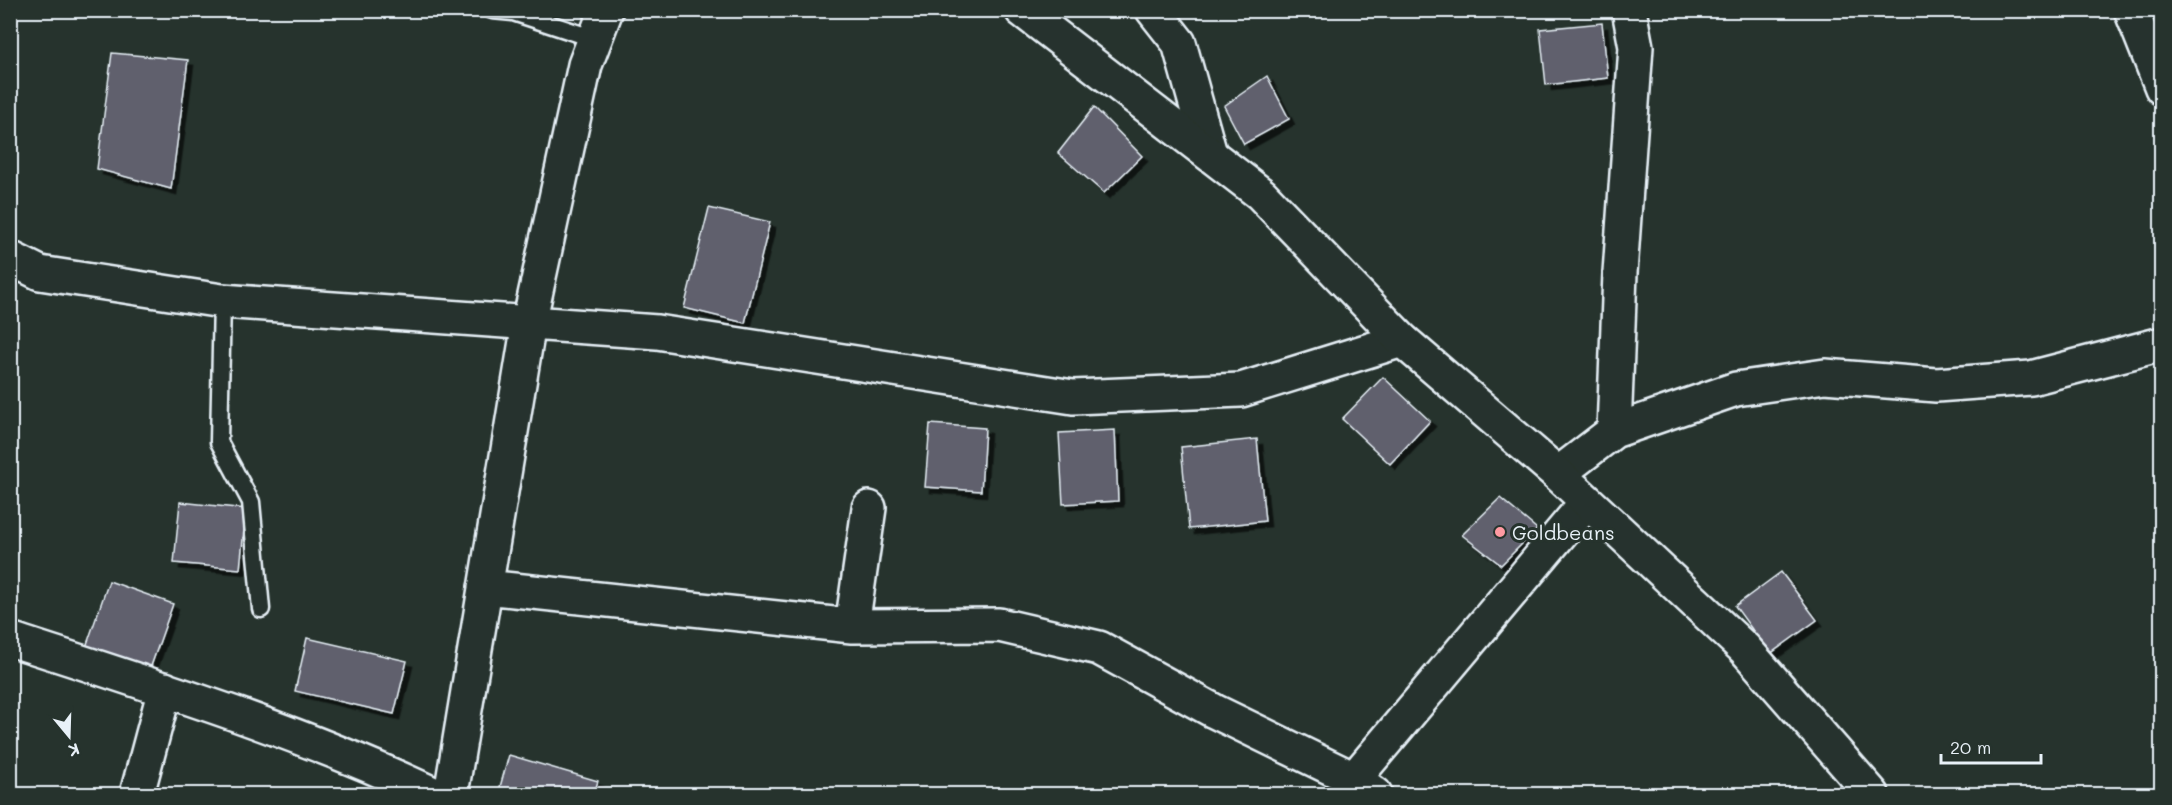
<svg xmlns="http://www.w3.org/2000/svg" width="2172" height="805" viewBox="0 0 2172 805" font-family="Mali,sans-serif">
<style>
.building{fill:#60606d;stroke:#e8f1f8;stroke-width:1.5;filter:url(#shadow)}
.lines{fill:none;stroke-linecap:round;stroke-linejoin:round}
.service-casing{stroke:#e8f1f8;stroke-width:21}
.minor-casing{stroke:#e8f1f8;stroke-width:38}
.tertiary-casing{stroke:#e8f1f8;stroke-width:38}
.service{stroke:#26332d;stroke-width:16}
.minor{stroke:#26332d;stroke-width:33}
.tertiary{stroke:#26332d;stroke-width:33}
.poi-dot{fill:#ff9aa2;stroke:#26332d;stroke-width:2}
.labels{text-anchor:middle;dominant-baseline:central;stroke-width:6;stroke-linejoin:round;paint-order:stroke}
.poi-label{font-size:20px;fill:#e8f1f8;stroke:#26332d;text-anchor:start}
</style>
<defs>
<filter id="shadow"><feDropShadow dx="5.5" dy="5.5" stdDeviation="0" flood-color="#0009"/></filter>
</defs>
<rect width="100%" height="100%" fill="#26332d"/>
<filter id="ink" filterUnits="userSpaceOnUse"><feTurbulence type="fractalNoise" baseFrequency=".0167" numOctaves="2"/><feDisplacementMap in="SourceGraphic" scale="12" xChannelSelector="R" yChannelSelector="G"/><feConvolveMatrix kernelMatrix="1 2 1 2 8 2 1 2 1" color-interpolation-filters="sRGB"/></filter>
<g filter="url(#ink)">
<!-- building -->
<path class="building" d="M1602,23L1608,78L1546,85L1540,29Z
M112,53L188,60L171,189L97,169Z
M1267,76L1289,119L1244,144L1224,106Z
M1094,107L1142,156L1104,193L1058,153Z
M709,208L770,222L745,323L684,308Z
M1383,377L1430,421L1390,464L1342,419Z
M930,424L985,428L981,491L925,487Z
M1115,430L1118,501L1063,504L1059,433Z
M1257,439L1265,521L1189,529L1181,447Z
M1500,498L1537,529L1501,565L1462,535Z
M180,502L246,509L240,569L174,563Z
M1781,572L1817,620L1770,654L1735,606Z
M109,581L173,604L150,669L86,647Z
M307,638L407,661L394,714L295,691Z
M509,755L598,781L594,794H498Z
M614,789L637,794H612Z"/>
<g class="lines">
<defs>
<path id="service" d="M492,10L513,12L595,39
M222,301L219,442L251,502L261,609"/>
<path id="minor" d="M1153,10L1179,43L1210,154
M2131,10L2162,88
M10,258L40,273L222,301L657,332L1073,397L1241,390L1402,340
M1614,431L1620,273L1636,47L1629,10
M1558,474L1614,431L1736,389L1825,376L1936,385L2031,378L2162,344
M485,587L852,626L869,508
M852,626L999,625L1099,648L1214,711L1354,779
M10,639C154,686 297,730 433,794
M137,794L165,689
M451,794L529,323L585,65L606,10
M1375,794L1354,779L1587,502"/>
<path id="tertiary" d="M1022,10L1261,194L1402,340L1558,474L1745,649L1872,794"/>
</defs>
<!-- service casing -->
<use href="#service" class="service-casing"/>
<!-- minor casing -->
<use href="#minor" class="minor-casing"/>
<!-- tertiary casing -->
<use href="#tertiary" class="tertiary-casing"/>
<!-- service -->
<use href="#service" class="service"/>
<!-- minor -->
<use href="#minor" class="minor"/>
<!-- tertiary -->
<use href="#tertiary" class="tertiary"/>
</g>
</g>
<!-- markers -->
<circle class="poi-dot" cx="1500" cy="532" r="6"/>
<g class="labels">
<!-- poi labels -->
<g class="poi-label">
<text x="1512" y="532">Goldbeans</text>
</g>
</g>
<!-- margin -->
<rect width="2172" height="805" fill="none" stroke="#26332d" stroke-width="36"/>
<rect x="18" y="18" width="2136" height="769" fill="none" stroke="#e8f1f8" stroke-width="2" filter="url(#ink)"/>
<!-- north arrow -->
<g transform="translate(69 736) rotate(161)" stroke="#26332d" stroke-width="4.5" paint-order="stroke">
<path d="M0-4.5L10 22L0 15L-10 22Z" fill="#e8f1f8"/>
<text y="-9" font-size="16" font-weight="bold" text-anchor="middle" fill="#e8f1f8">K</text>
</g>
<!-- scale -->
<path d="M1941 754v9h100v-9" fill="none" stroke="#e8f1f8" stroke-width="3"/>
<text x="1950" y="754" font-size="18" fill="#e8f1f8" stroke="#26332d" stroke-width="4.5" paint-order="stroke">20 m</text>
</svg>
